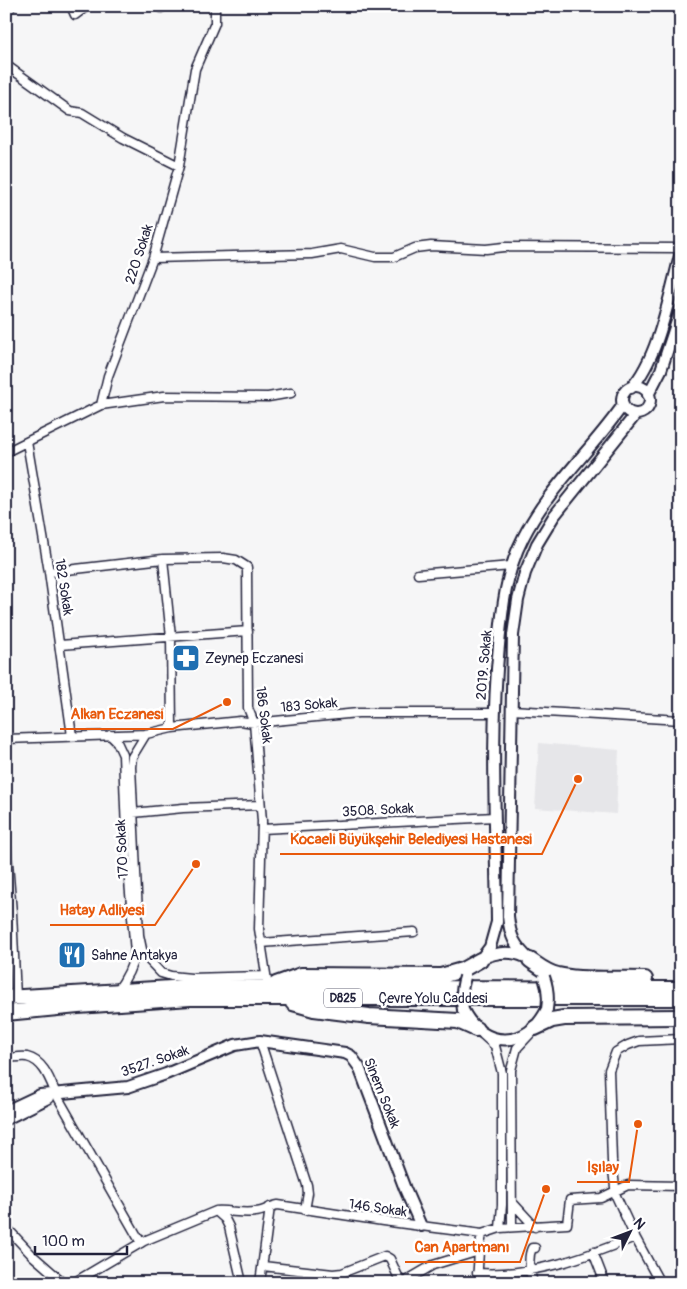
<svg xmlns="http://www.w3.org/2000/svg" width="687" height="1289" viewBox="0 0 687 1289" font-family="Pangolin,sans-serif">
<style>
.built{fill:#e6e6e9}
.lines{fill:none;stroke-linecap:round;stroke-linejoin:round}
.street-casing{stroke:#22223b;stroke-width:11}
.secondary-casing{stroke:#22223b;stroke-width:14}
.highway-casing{stroke:#22223b;stroke-width:18}
.street{stroke:#fff;stroke-width:8}
.secondary{stroke:#fff;stroke-width:10}
.highway{stroke:#fff;stroke-width:14}
.secondary-bridge-casing{stroke:#22223b;stroke-width:14;stroke-linecap:butt}
.secondary-bridge{stroke:#fff;stroke-width:10}
.labels{text-anchor:middle;dominant-baseline:central;stroke-width:5;stroke-linejoin:round;paint-order:stroke}
.shield{fill:#fff;stroke:#646476;stroke-width:1}
.shield-label{font-size:12px;font-weight:bold;fill:#22223b}
.street-label{font-size:14px;fill:#22223b;stroke:#fff}
.poi-label{font-size:14px;fill:#22223b;stroke:#fff;text-anchor:start}
.leader{fill:none;stroke:#e8590c;stroke-width:2}
.callout-dot{fill:#e8590c;stroke:#fff;stroke-width:2}
.callout-label{font-size:15px;text-anchor:middle;font-weight:bold;fill:#e8590c;stroke:#fff;stroke-width:5;stroke-linejoin:round;paint-order:stroke}
</style>
<rect width="100%" height="100%" fill="#f6f6f7"/>
<filter id="ink" filterUnits="userSpaceOnUse"><feTurbulence type="fractalNoise" baseFrequency=".02" numOctaves="2"/><feDisplacementMap in="SourceGraphic" scale="10" xChannelSelector="R" yChannelSelector="G"/><feConvolveMatrix kernelMatrix="1 2 1 2 8 2 1 2 1" color-interpolation-filters="sRGB"/></filter>
<g filter="url(#ink)">
<!-- built -->
<path class="built" d="M539,743L619,750L616,814L535,808Z"/>
<g class="lines">
<defs>
<path id="street" d="M71,6L75,15L87,6
M156,6L161,8L165,6
M6,11L12,6
M6,65L70,111L82,113L123,138L179,166
M153,258L312,254L341,249L375,257H394L415,248L431,246L486,249L504,247L681,248
M101,405L108,376L153,258L179,166L195,69L215,23V6
M27,442L49,572L72,736
M6,452L101,405L164,396L268,397L291,393
M163,559L171,637L172,728
M49,572L163,559L223,558L236,560L247,567L248,708L254,723L262,821L259,929L268,987
M418,574L511,566
M60,645L248,631
M512,710L681,720
M146,734L132,757L131,767L139,935L143,954L161,973L171,976L191,978L266,976
M110,735L117,742L123,755L127,857L135,953C132,968 126,979 117,991
M6,739L146,734L172,728L240,721L254,723L358,713H494
M133,813L183,808L260,805
M262,829L495,817
M6,839L12,913L16,997
M261,943L414,932
M483,1035L495,1046L502,1073V1205L500,1228
M260,1041L307,1185L308,1193L305,1210
M6,1058C12,1058 21,1056 27,1057C44,1061 50,1080 56,1094L141,1243
M512,1202L535,1227
M216,1211L225,1219L229,1227L242,1283
M6,1227L32,1255L64,1283
M512,1227L511,1070L517,1048L531,1033
M593,1252L605,1283
M263,1266L333,1274L342,1273L385,1256L390,1259L401,1283
M477,1273C532,1277 585,1257 635,1237
M73,1283L144,1241L216,1211C229,1210 242,1214 255,1212C264,1212 270,1206 278,1205L383,1221L482,1234L500,1228L567,1224L570,1200L601,1198L628,1185L681,1186
M260,1283L270,1207
M402,1283L433,1265L479,1251
M477,1283L479,1251L482,1234
M533,1283C530,1272 527,1258 532,1248H535
M660,1283L635,1237L616,1196L612,1161L609,1070L616,1052L628,1045L639,1041L681,1039"/>
<path id="secondary" d="M622 400a14 14 0 1 1 28 0a14 14 0 1 1-28 0Z
M631,388C659,358 670,292 681,252
M648,395L661,370L681,309
M481,959C496,952 510,950 525,957
M480,960L490,947L497,922C496,830 490,737 499,645C502,609 506,571 523,538C548,488 591,451 623,405
M530,960C515,946 510,937 508,916L513,635L518,600L525,573L537,544L554,516L636,414
M463,1010C483,1050 528,1049 547,1009
M6,1111L40,1095L128,1087L166,1074L235,1045L260,1041L345,1053L351,1056L359,1067L405,1189L421,1226
M6,1119L48,1098"/>
<path id="highway" d="M530,960C539,966 547,973 558,975C581,981 619,978 645,979
M276,984L301,975L441,976L462,970L480,960
M6,998L188,987L681,989
M293,1003L314,1009L369,1016L458,1021L476,1029
M6,1013L78,1006L190,998H681
M535,1028L552,1020L564,1018L681,1017"/>
</defs>
<!-- street casing -->
<use href="#street" class="street-casing"/>
<!-- secondary casing -->
<use href="#secondary" class="secondary-casing"/>
<!-- highway casing -->
<use href="#highway" class="highway-casing"/>
<!-- street -->
<use href="#street" class="street"/>
<!-- secondary -->
<use href="#secondary" class="secondary"/>
<!-- highway -->
<use href="#highway" class="highway"/>
<defs>
<path id="secondary-bridge" d="M544,977C548,988 549,997 547,1009
M463,1010C461,998 461,989 465,977"/>
</defs>
<!-- secondary-bridge casing -->
<use href="#secondary-bridge" class="secondary-bridge-casing"/>
<!-- secondary-bridge -->
<use href="#secondary-bridge" class="secondary-bridge"/>
</g>
</g>
<!-- icons -->
<defs>
<symbol id="pharmacy-square" viewBox="-11 -11 22 22"><rect x="-9" y="-9" width="18" height="18" rx="4" fill="#1f6fb2" stroke="#fff"/><path d="M-2-6h4v4h4v4h-4v4h-4v-4h-4v-4h4Z" fill="#fff"/></symbol>
<symbol id="restaurant-square" viewBox="-11 -11 22 22"><rect x="-9" y="-9" width="18" height="18" rx="4" fill="#1f6fb2" stroke="#fff"/><path d="M-5-6h1v4h1v-4h1v4h1v-4h1v5L-1.5 .5V6h-2V.5L-5-1ZM5-6V6H3V1.5H1.5Q1.5-4 5-6Z" fill="#fff"/></symbol>
</defs>
<g fill-rule="evenodd">
<use href="#pharmacy-square" x="170" y="642" width="32" height="32"/>
<use href="#restaurant-square" x="56" y="939" width="32" height="32"/>
</g>
<g class="labels">
<!-- shield labels -->
<rect class="shield" x="324" y="988.5" width="38" height="19" rx="4"/>
<g class="shield-label">
<text x="343" y="998">D825</text>
</g>
<!-- street labels -->
<g class="street-label">
<text transform="translate(139 254) rotate(-72)">220 Sokak</text>
<text transform="translate(64 587) rotate(81)">182 Sokak</text>
<text transform="translate(484 665) rotate(-85)">2019. Sokak</text>
<text transform="translate(309 705) rotate(-5)">183 Sokak</text>
<text transform="translate(264 715) rotate(83)">186 Sokak</text>
<text transform="translate(378 810) rotate(-3)">3508. Sokak</text>
<text transform="translate(122 849) rotate(-93)">170 Sokak</text>
<text x="433" y="998">Çevre Yolu Caddesi</text>
<text transform="translate(155 1061) rotate(-19)">3527. Sokak</text>
<text transform="translate(382 1093) rotate(68)">Sinem Sokak</text>
<text transform="translate(378 1208) rotate(8)">146 Sokak</text>
</g>
<!-- poi labels -->
<g class="poi-label">
<text x="205" y="658">Zeynep Eczanesi</text>
<text x="91" y="955">Sahne Antakya</text>
</g>
</g>
<!-- callouts -->
<path class="leader" d="M227 702L173 729H60M578 779L542 854H280M196 864L155 925H50M638 1124L629 1182H577M546 1189L520 1262H405"/>
<g class="callout-dot">
<circle cx="227" cy="702" r="5"/>
<circle cx="578" cy="779" r="5"/>
<circle cx="196" cy="864" r="5"/>
<circle cx="638" cy="1124" r="5"/>
<circle cx="546" cy="1189" r="5"/>
</g>
<g class="callout-label">
<text x="117" y="719">Alkan Eczanesi</text>
<text x="411" y="844">Kocaeli Büyükşehir Belediyesi Hastanesi</text>
<text x="102" y="915">Hatay Adliyesi</text>
<text x="603" y="1172">Işılay</text>
<text x="462" y="1252">Can Apartmanı</text>
</g>
<!-- margin -->
<rect width="687" height="1289" fill="none" stroke="#fff" stroke-width="25"/>
<rect x="12" y="12" width="662" height="1264" fill="none" stroke="#22223b" stroke-width="2" filter="url(#ink)"/>
<!-- north arrow -->
<g transform="translate(630 1232) rotate(48)" stroke="#ffffff" stroke-width="4" paint-order="stroke">
<path d="M0-4L9 19L0 12L-9 19Z" fill="#22223b"/>
<text y="-8" font-size="14" font-weight="bold" text-anchor="middle" fill="#22223b">N</text>
</g>
<!-- scale -->
<path d="M35 1246v8h92v-8" fill="none" stroke="#22223b" stroke-width="2.5"/>
<text x="42" y="1246" font-size="15" fill="#22223b" stroke="#ffffff" stroke-width="4" paint-order="stroke">100 m</text>
</svg>
